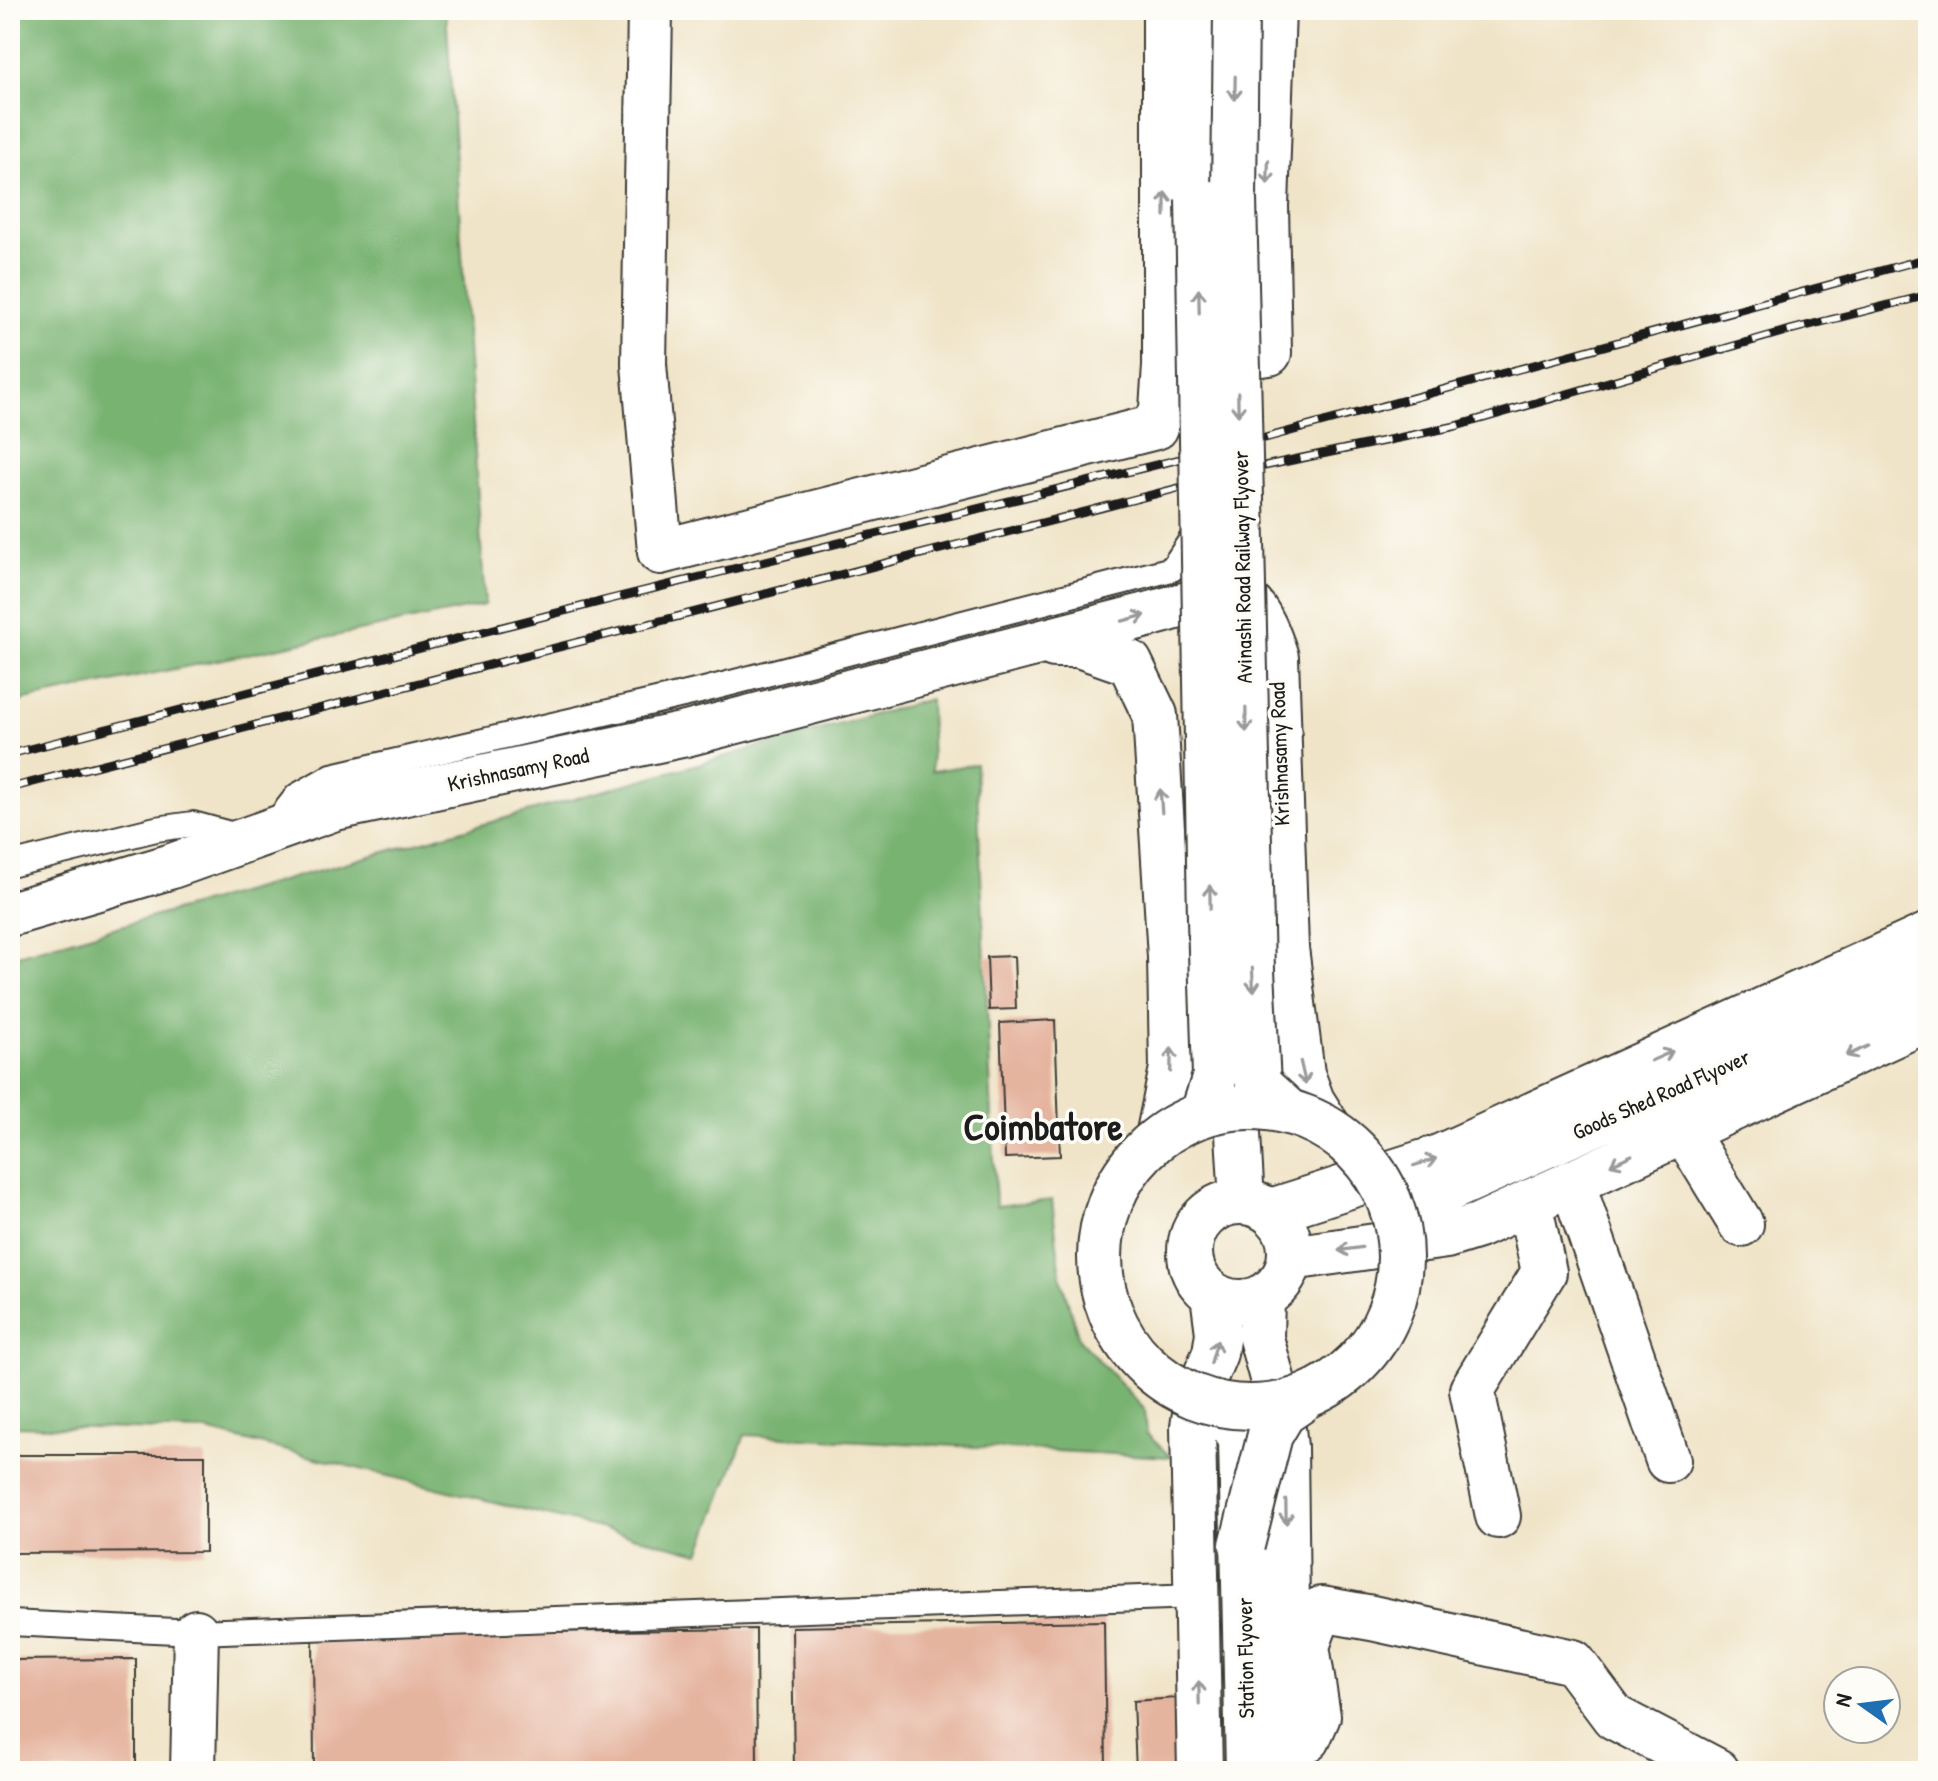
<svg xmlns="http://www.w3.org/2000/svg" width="1938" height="1781" viewBox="0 0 1938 1781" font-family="'Patrick Hand',sans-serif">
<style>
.forest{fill:#79b372;stroke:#4a6847;stroke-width:2}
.building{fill:#e5b49f}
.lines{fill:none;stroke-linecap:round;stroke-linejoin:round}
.lane-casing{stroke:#3c3a36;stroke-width:28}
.street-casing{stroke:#3c3a36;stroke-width:48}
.secondary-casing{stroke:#3c3a36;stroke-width:48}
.highway-casing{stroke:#3c3a36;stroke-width:48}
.lane{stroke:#fff;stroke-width:24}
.street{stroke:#fff;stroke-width:44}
.secondary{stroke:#fff;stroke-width:44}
.highway{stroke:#fff;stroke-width:44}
.rail-casing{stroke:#1c1c1c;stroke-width:9}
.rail{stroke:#fdfcf7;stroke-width:6;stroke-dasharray:18;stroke-linecap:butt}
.highway-bridge-casing{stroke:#3c3a36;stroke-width:48;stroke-linecap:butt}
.highway-bridge{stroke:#fff;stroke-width:44}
.oneway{stroke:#999}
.labels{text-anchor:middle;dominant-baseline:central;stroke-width:7;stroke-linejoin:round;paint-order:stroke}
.street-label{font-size:22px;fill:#1c1c1c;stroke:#fdfcf7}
.town-label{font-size:38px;font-weight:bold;fill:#1c1c1c;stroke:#fdfcf7}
</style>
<rect width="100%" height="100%" fill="#fdfcf7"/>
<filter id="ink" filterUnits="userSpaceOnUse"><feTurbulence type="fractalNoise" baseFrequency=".0125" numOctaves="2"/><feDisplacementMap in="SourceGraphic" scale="16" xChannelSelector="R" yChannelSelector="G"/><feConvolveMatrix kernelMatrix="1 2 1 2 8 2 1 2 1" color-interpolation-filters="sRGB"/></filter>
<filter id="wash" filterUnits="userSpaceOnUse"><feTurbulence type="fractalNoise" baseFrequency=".006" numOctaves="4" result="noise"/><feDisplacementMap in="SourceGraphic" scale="32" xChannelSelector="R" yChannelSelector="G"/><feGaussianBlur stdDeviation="1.8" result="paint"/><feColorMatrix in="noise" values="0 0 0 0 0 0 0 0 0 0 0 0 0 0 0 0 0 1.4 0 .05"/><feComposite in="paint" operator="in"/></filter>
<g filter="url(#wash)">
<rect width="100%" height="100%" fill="#f0e4c8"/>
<!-- forest -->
<path class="forest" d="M10,10H446L485,605L10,703Z
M930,699L932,771L976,764L996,1206L1052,1200L1061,1278L1079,1339L1145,1410L1147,1434L1171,1457L745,1435L700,1553L207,1431L10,1426V957Z"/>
<g id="blocks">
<!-- building -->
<path class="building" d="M1014,956L1016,1009L989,1010L987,957Z
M1055,1020L1060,1156L1005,1158L1000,1023Z
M10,1455H205V1552L10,1553Z
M1104,1621L1106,1771H794L792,1627Z
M756,1629L757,1771H314L313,1635Z
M136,1659V1771H10V1660Z
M1177,1698L1179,1771H1136L1133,1701Z"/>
</g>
</g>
<g filter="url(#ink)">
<use href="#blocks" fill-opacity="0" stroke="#3c3a36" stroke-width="2"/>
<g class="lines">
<defs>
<path id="lane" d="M275,824L297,796L332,776L700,691L1172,569L1199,528
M10,865L156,829L193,824L241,837
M10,1623L196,1632L1197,1596"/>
<path id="street" d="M650,10L644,364L660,552L1156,427L1162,409L1165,366
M1684,1131L1741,1224
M1572,1182L1668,1460
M1498,1516L1472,1390L1544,1272L1529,1202
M1289,1738L1308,1739L1318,1716L1307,1646L1321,1609L1372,1618L1573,1662L1614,1717L1717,1771
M193,1771L196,1632"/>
<path id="secondary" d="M1165,10V366L1269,353L1266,206L1273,10
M1054,645H1079L1130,663L1155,715L1170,957L1172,1068L1158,1137
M10,914L169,867L335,808L686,734L1147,615C1167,610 1229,589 1246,601C1260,610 1271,642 1276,657L1286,948L1302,1074L1312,1101L1329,1128
M1237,1117L1242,1201
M1190 1252a50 50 0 1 1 100 0a50 50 0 1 1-100 0Z
M1271,1211L1437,1158L1928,935
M1394,1214L1928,974
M1291,1258L1446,1236L1478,1226L1928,1019
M1262,1297L1261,1338L1281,1411L1285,1447L1289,1771
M1200,1771L1193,1427L1198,1394L1215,1353L1218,1333L1213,1295"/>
<path id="highway" d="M1197,10L1198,199
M1223,1406L1241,1440L1248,1771"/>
</defs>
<!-- lane casing -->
<use href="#lane" class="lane-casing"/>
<!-- street casing -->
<use href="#street" class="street-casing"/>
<!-- secondary casing -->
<use href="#secondary" class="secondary-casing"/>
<!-- highway casing -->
<use href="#highway" class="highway-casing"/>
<!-- lane -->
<use href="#lane" class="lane"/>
<!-- street -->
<use href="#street" class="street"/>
<!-- secondary -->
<use href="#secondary" class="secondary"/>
<!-- highway -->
<use href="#highway" class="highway"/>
<defs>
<path id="rail" d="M10,754L607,600L1265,438L1928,258
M10,788L1264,466L1456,426L1786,331L1928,295"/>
</defs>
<!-- rail casing -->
<use href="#rail" class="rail-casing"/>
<!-- rail -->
<use href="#rail" class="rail"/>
<defs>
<path id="highway-bridge" d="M1236,10L1234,199L1252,971L1258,1084L1288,1111
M1198,199L1210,920L1215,1076L1203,1113
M1100 1257a150 150 0 1 1 300 0a150 150 0 1 1-300 0Z
M1242,1545L1270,1435L1283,1413L1302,1400"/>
</defs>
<!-- highway-bridge casing -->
<use href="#highway-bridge" class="highway-bridge-casing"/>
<!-- highway-bridge -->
<use href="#highway-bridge" class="highway-bridge"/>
</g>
<!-- one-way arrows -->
<defs><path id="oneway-shaft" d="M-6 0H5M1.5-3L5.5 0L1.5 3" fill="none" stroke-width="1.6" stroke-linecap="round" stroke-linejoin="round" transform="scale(2)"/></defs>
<g class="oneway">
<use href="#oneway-shaft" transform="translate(1235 88) rotate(91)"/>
<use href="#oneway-shaft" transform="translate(1268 172) rotate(92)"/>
<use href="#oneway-shaft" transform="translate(1165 204) rotate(-90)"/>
<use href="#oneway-shaft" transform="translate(1199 301) rotate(-91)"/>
<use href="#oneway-shaft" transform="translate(1238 404) rotate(89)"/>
<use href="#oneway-shaft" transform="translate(1134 618) rotate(-15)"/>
<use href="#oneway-shaft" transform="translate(1246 720) rotate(89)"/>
<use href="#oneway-shaft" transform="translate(1161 801) rotate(-94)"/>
<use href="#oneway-shaft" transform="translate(1210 897) rotate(-91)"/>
<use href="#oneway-shaft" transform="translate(1253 980) rotate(87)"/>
<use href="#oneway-shaft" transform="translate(1857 1051) rotate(155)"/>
<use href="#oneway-shaft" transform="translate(1662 1056) rotate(-24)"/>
<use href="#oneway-shaft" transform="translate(1171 1060) rotate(-88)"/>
<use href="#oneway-shaft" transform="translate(1303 1073) rotate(77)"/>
<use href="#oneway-shaft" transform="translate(1621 1160) rotate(155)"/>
<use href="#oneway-shaft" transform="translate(1425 1162) rotate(-18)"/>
<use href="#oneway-shaft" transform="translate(1350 1249) rotate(172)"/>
<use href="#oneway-shaft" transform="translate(1214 1352) rotate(-74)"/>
<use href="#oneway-shaft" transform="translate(1286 1512) rotate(89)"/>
<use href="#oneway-shaft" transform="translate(1199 1693) rotate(-91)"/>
</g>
</g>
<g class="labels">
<!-- street labels -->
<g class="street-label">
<text transform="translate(1242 567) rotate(-91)">Avinashi Road Railway Flyover</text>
<text transform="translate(1279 754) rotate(-92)">Krishnasamy Road</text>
<text transform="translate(518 769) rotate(-12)">Krishnasamy Road</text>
<text transform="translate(1661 1094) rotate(-24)">Goods Shed Road Flyover</text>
<text transform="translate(1245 1658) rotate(-91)">Station Flyover</text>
</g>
<!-- town labels -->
<g class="town-label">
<text x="1043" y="1126">Coimbatore</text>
</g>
</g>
<!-- margin -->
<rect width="1938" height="1781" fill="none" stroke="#fdfcf7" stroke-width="40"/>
<!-- north arrow -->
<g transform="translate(1862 1705) rotate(284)"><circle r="38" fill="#fdfcf7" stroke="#a3a29f" stroke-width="2"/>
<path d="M0-6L14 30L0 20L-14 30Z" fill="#1f6fb2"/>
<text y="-12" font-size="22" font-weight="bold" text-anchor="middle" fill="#1c1c1c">N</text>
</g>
</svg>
